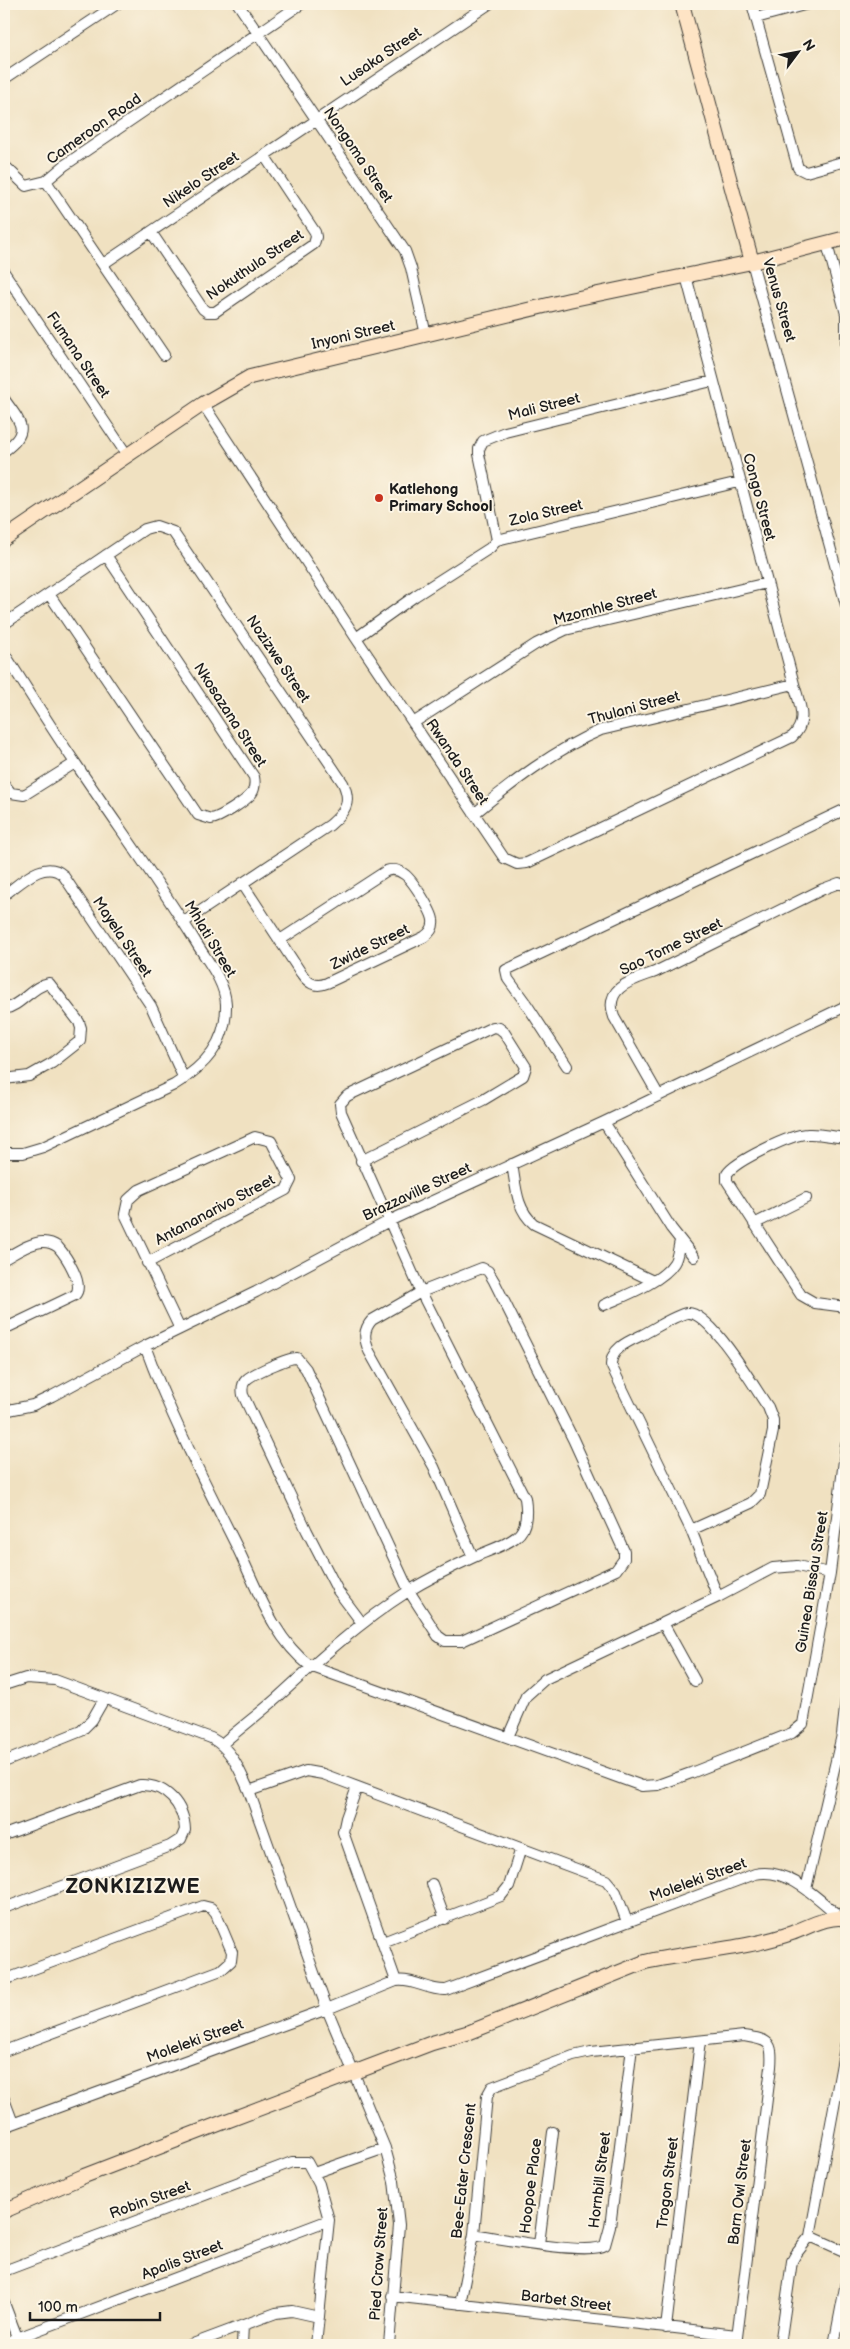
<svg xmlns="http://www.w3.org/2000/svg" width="850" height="2349" viewBox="0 0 850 2349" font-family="'Balsamiq Sans',sans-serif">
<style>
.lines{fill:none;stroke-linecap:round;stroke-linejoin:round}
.street-casing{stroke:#3c3a35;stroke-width:12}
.secondary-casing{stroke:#3c3a35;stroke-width:16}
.street{stroke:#fff;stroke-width:10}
.secondary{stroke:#fee4c5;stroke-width:14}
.poi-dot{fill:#c8321e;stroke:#fcf5e5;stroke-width:2}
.labels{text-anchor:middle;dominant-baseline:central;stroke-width:4;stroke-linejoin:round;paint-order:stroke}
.street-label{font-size:15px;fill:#1c1c1c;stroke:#fcf5e5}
.poi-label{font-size:15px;font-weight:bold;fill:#1c1c1c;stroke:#fcf5e5;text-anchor:start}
.district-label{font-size:20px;font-weight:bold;letter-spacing:1px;fill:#1c1c1c;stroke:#fcf5e5}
</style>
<rect width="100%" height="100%" fill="#fcf5e5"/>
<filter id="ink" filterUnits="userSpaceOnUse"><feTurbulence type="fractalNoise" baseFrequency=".02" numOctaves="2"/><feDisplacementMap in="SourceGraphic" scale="10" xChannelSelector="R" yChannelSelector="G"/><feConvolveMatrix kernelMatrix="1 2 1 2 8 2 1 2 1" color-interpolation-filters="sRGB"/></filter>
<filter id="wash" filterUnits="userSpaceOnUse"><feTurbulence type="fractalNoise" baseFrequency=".0096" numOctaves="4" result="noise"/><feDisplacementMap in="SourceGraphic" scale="20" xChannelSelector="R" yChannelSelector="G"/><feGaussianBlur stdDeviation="1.12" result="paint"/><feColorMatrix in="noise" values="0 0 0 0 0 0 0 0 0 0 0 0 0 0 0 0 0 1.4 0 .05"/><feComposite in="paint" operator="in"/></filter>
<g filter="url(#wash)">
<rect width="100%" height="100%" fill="#f0e1c1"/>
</g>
<g filter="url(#ink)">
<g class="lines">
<defs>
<path id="street" d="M238,4L405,251L411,268L426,335
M752,4L798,168L806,172L846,161
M756,18L808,4
M4,79L117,4
M4,165L26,186L46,181
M151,232L203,309L207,312H215L314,244L316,237L315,232L264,155
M827,244L846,314V351
M752,262L846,605
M103,264L489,4
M4,272L127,455
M164,355L46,181L65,165L301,4
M4,399C20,422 32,431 4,451
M203,404L356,638L504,858L517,864L527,863L792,737C809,722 799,703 794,684L686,276
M497,540L479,454V449L483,441L505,432L712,381
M49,594L198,815L211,819C220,818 246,801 252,793C255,788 255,782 254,777L106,555
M4,624L145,529L156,526L173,532L343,783C352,803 345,812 330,825L184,922
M356,638L415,596L490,548L497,540L739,482
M4,653C28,690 51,728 76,764C116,824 159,882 197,944C208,962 225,982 226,1004C227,1043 205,1066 174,1085L43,1147L23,1153H4
M413,723L536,644L565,630L767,583
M4,784L11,793L24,795L75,763
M474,814C513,782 554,750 601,730L794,684
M242,883L301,973C308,983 315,988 327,983L424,937C430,933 434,927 433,920C432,911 412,879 404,874C399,870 392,869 386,871L280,940
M4,895C20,884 44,858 63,875L151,1006L184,1079
M4,1009C21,1006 32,986 49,983L79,1022L81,1028L80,1041L52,1063L29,1076L4,1079
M567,1066L527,1005L508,979L506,970L846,809
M659,1096L614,1017C603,987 633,980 655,972L823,889L839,883L846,886
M604,1122L671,1228L694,1257
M846,1138C833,1137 820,1133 807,1134C792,1134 735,1161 727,1174V1181L801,1295L815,1303L846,1307
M512,1164C516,1186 516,1209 534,1224L653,1281
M754,1224L806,1198
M4,1259C15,1253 31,1242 43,1242C48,1242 54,1244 58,1247C66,1256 85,1285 75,1295L4,1329
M147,1263L286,1190L291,1180L271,1141L255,1137L139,1190L128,1200L125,1214L180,1329
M604,1305C624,1296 662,1282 674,1263C678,1257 678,1248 680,1241
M145,1346C170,1415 204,1481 237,1547C257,1588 273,1638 310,1666L642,1786L658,1785L691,1773L792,1733L803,1724L830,1573L846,1444
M4,1411L33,1405L52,1396L145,1346L256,1292L389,1221L604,1122L846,1006
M691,1530L751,1503L760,1494L773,1431V1420L768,1407C755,1389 710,1310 687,1313C675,1315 654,1329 642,1335C629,1341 611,1348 611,1365L691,1530L718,1597
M362,1623L338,1591L307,1531L243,1395C242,1390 242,1384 246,1380C252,1374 289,1357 297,1358L306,1369L409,1591L438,1636L445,1641H462L616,1570L624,1559V1551L573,1439L494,1281L488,1271L482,1268L421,1292L372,1320C363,1330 364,1339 369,1351L434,1467L473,1557
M663,1623L695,1681
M4,1685L26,1678L55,1680L211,1738C232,1749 240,1771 249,1791L327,2009L385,2148L394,2181L399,2225L389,2345
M508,1737L526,1696L545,1679L718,1597L773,1568L797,1566L830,1573
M222,1744C240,1728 259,1714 277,1698C318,1660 360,1622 407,1592C428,1579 452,1567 474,1557C487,1551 505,1546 516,1537C527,1529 527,1511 525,1498L421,1292L341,1112L340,1104L347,1096L493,1027L499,1028L504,1032L526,1067L523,1076L483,1100L361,1161
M4,1762L81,1731L92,1720L104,1699
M357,1787L346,1818L343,1832L396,1981
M249,1791L306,1771L323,1774L606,1880L616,1892L627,1922
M4,1835L140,1785C166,1784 184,1805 185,1830L181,1839L170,1846L4,1908
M432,1884L445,1919
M806,1889L842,1735L846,1699
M383,1942L501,1896L509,1886L521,1848
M4,1980L203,1906L211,1908L216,1914L232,1952L231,1961L221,1970L4,2051
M4,2099L13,2123
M4,2127L327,2009L396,1981C413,1978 428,1991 446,1990L755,1874C788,1867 817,1898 840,1917
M314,2173L385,2148
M474,2234C496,2238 591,2256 605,2245L610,2227L632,2047
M810,2236L846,2252
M539,2244L553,2132
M4,2271L292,2162H307L319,2184L329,2220L316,2345
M392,2296L737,2335
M4,2303L20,2345
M460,2304L474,2234L487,2096L492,2087L573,2056L591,2052L744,2036C769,2040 773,2041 771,2067L736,2345
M666,2328L700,2041
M4,2343L329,2220
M190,2345L276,2313L292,2311L319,2317
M242,2345L243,2325
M780,2345L792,2261L796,2254L810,2236L846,2042
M834,2345L846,2282"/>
<path id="secondary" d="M682,4L752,262
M4,539L203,404L250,377L569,300L752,262L846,238
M4,2211L84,2176L229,2120L432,2043L470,2032L645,1962C694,1951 744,1950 792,1933C806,1928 831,1914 846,1919"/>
</defs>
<!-- street casing -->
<use href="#street" class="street-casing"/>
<!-- secondary casing -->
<use href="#secondary" class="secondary-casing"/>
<!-- street -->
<use href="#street" class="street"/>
<!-- secondary -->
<use href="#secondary" class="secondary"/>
</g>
</g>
<!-- markers -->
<circle class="poi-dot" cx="379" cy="498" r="5"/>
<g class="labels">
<!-- street labels -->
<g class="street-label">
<text transform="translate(381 57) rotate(-34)">Lusaka Street</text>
<text transform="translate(94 129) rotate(-35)">Cameroon Road</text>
<text transform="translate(358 155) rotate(56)">Nongoma Street</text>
<text transform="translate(201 180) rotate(-34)">Nikelo Street</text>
<text transform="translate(255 265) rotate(-34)">Nokuthula Street</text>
<text transform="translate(779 300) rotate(74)">Venus Street</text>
<text transform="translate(353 335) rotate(-13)">Inyoni Street</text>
<text transform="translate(78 355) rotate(56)">Fumana Street</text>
<text transform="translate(544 407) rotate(-14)">Mali Street</text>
<text transform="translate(759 497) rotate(75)">Congo Street</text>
<text transform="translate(546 513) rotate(-13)">Zola Street</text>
<text transform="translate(605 607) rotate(-15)">Mzomhle Street</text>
<text transform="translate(278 659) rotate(56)">Nozizwe Street</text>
<text transform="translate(634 708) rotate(-15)">Thulani Street</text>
<text transform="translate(230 715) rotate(57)">Nkosazana Street</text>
<text transform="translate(457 762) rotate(56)">Rwanda Street</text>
<text transform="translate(122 937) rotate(56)">Mayela Street</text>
<text transform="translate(210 939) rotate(59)">Mhlati Street</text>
<text transform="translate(370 947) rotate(-26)">Zwide Street</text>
<text transform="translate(671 947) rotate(-26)">Sao Tome Street</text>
<text transform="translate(417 1192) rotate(-25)">Brazzaville Street</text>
<text transform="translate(215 1210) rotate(-28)">Antananarivo Street</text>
<text transform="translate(812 1582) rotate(-81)">Guinea Bissau Street</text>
<text transform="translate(698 1880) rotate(-20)">Moleleki Street</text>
<text transform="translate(195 2041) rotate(-20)">Moleleki Street</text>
<text transform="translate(464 2171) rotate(-84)">Bee-Eater Crescent</text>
<text transform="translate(600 2180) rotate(-83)">Hornbill Street</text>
<text transform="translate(668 2183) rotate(-83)">Trogon Street</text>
<text transform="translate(531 2186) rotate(-83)">Hoopoe Place</text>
<text transform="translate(740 2192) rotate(-83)">Barn Owl Street</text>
<text transform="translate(150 2200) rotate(-20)">Robin Street</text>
<text transform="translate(182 2260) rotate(-21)">Apalis Street</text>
<text transform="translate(379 2264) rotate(-86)">Pied Crow Street</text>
<text transform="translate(566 2301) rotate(7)">Barbet Street</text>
</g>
<!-- poi labels -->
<g class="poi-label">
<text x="389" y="489">Katlehong<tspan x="389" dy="17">Primary School</tspan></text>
</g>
<!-- district labels -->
<g class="district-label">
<text x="133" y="1887">ZONKIZIZWE</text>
</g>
</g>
<!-- margin -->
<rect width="850" height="2349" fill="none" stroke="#fcf5e5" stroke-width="20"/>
<!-- north arrow -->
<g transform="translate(798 52) rotate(58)" stroke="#fcf5e5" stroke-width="4" paint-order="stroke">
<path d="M0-4L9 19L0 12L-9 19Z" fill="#1c1c1c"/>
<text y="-8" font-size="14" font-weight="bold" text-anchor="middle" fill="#1c1c1c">N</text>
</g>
<!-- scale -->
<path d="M30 2312v8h130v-8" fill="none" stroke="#1c1c1c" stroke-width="2.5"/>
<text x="38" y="2312" font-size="15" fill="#1c1c1c" stroke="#fcf5e5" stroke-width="4" paint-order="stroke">100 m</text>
</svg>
